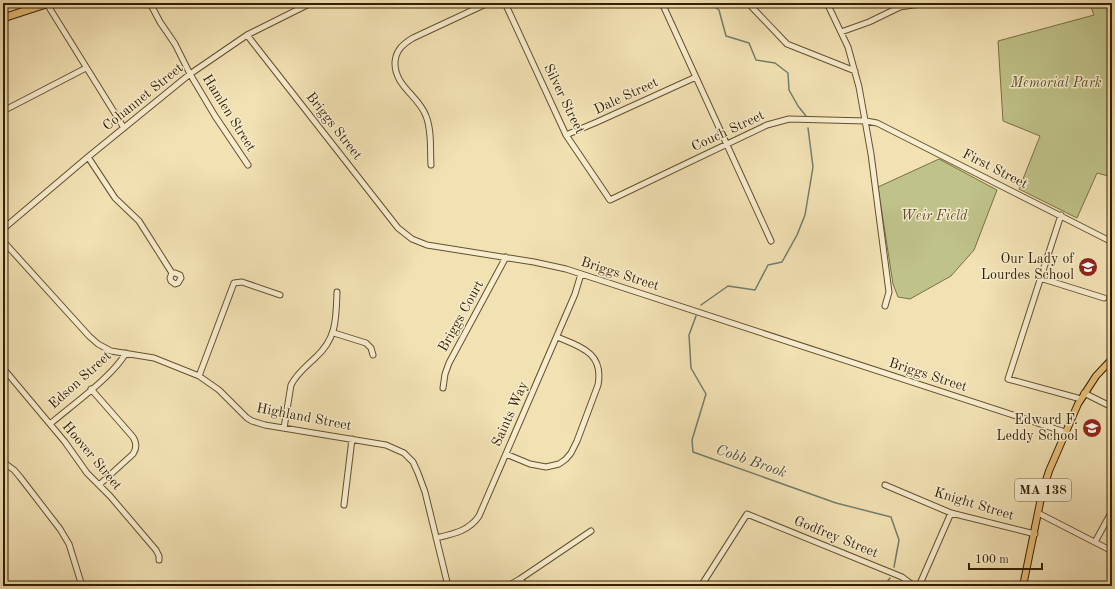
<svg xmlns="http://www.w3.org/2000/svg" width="1115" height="589" viewBox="0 0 1115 589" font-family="'Old Standard TT',serif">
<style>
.green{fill:#bfc289;stroke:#797044}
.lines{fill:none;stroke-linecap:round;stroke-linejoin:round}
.stream{stroke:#727d6b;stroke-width:1.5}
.minor-casing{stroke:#63502d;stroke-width:7}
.major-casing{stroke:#331f00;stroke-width:8}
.highway-casing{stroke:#331f00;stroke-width:9}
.minor{stroke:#f7ecce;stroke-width:5}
.major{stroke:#e9c07a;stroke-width:6}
.highway{stroke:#e9c07a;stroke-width:7}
.labels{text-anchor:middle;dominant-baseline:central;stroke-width:3;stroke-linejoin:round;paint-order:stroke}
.shield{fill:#f7ecce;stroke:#6e5c3e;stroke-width:1}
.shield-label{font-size:13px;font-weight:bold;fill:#331f00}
.park-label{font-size:14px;font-style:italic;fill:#5d5029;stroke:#f7ecce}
.street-label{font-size:14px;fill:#331f00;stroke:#f7ecce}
.poi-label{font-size:14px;fill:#331f00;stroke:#f7ecce;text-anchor:end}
.water-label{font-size:15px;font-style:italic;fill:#524e35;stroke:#f7ecce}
</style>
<rect width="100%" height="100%" fill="#f2e1b3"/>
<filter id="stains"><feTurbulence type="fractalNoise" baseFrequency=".005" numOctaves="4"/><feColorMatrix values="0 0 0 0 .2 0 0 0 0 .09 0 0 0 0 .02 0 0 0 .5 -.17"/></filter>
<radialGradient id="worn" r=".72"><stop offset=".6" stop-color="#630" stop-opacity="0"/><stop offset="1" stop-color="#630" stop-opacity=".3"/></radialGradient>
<!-- green -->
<path class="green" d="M1104,3H1112V177L1097,173L1077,218L1019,189L1040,136L1003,121L998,41L1094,15L1091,7Z
M939,159L997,190L974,250L951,276L910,299L898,297L893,284L878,187Z"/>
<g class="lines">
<!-- stream -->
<path class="stream" d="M709,3L719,10L726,36L749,43L756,60L775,63L788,73L789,90L798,106L806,116
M701,305L728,286L755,290L768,265L782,262L797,235L805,215L813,167L808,128
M696,316L689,335L691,368L706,394L692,440L693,452L836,503L891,517L899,540L894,567
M884,586L890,578"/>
<defs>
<path id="minor" d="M150,3L160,22L175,44L190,74L215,116L248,165
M505,3L566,135L610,200L767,125L789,119L866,121L877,123L1112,242
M662,3L771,241
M748,3L787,44L855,71
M827,3L848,47L859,87L871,154L889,292L885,306
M47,4L124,128
M841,32L869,22L900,7L913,5L937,3
M247,35L398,228L412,239L427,245L534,262L566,269L1065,432
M3,111L86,68
M566,135L597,122L696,77
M88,157L115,198L139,221L172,273L170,278L171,281L175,284L178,283L181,278L180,275L175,273H172
M431,165C430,150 432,131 426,116C419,96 394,86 395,62C396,50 403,44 413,38L488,3
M1061,215L1008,379L1081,399
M3,229L88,157L190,74L247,35L311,3
M3,241L89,336L98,344L111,351L154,358L199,376L219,390L247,418L252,421L265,425L386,445L404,453L413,462L418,473L425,492L448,586
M1040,278L1104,298
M334,333L366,343L371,348L373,355
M3,368L65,442L87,473L110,496L156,550L159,556V560
M199,376L234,283L242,282L280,295
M443,388L445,374L449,363L506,257
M91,389L133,437C137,443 137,448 133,454L99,485
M1084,393L1112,407
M50,424C72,405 112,377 126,353
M284,428L291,385C297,373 307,366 316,357C337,338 336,318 337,292
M506,454L530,464L546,467L559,464L566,459L571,453L577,441L598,385C604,353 581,347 557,337
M3,462L14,470L20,477L60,529L69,544L82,586
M885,485L951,513L1035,534
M344,505L352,439
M1038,513L1112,551
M436,538C453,534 469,531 479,516L575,294L581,274
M1095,542L1112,511
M520,579L525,586
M508,586L520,579L591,531
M701,586L747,514L902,577L914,586
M919,586L951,513"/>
<path id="major" d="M1023,586L1042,493L1049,471L1078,404L1096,376L1112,359"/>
<path id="highway" d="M3,18L49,3"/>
</defs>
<!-- minor casing -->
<use href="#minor" class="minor-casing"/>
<!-- major casing -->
<use href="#major" class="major-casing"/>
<!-- highway casing -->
<use href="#highway" class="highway-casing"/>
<!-- minor -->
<use href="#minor" class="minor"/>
<!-- major -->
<use href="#major" class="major"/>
<!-- highway -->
<use href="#highway" class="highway"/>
</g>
<!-- icons -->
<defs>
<symbol id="school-disc" viewBox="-11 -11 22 22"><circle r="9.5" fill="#8f2418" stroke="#f7ecce"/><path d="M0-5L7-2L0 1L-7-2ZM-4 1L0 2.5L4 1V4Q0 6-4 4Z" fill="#fff"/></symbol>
</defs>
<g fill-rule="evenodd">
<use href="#school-disc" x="1077" y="256" width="22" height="22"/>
<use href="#school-disc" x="1081" y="417" width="22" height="22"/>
</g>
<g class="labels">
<!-- shield labels -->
<rect class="shield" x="1015" y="479" width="56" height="22" rx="3"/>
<g class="shield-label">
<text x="1043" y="490">MA 138</text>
</g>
<!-- park labels -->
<g class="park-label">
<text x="1056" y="83">Memorial Park</text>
<text x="934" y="216">Weir Field</text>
</g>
<!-- street labels -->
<g class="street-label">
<text transform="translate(626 96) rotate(-25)">Dale Street</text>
<text transform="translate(143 97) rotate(-39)">Cohannet Street</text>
<text transform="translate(564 99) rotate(64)">Silver Street</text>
<text transform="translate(229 113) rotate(58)">Hamlen Street</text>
<text transform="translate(334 126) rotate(52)">Briggs Street</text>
<text transform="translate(728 131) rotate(-25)">Couch Street</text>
<text transform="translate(995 169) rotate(27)">First Street</text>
<text transform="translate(620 274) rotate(18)">Briggs Street</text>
<text transform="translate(461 316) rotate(-61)">Briggs Court</text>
<text transform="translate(928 375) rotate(18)">Briggs Street</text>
<text transform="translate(80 380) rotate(-42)">Edson Street</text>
<text transform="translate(510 414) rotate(-66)">Saints Way</text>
<text transform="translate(304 417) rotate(11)">Highland Street</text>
<text transform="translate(92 456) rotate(50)">Hoover Street</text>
<text transform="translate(974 504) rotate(17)">Knight Street</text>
<text transform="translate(836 537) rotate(22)">Godfrey Street</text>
</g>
<!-- poi labels -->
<g class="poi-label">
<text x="1074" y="259">Our Lady of<tspan x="1074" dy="16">Lourdes School</tspan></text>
<text x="1078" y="420">Edward F.<tspan x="1078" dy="16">Leddy School</tspan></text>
</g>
<!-- water labels -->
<g class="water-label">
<text transform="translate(751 462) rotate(19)">Cobb Brook</text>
</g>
</g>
<!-- margin -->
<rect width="1115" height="589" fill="none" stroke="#f2e1b3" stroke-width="16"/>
<rect x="4" y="4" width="1107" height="581" fill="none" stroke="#331f00" stroke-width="2"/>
<rect x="8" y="8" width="1099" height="573" fill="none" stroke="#331f00"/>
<!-- scale -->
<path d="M969 563v6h73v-6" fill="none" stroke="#331f00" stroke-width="2"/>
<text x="975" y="563" font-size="12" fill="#331f00" stroke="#f7ecce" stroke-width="3" paint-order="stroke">100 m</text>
<rect width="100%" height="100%" filter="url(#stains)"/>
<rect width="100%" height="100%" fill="url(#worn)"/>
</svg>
